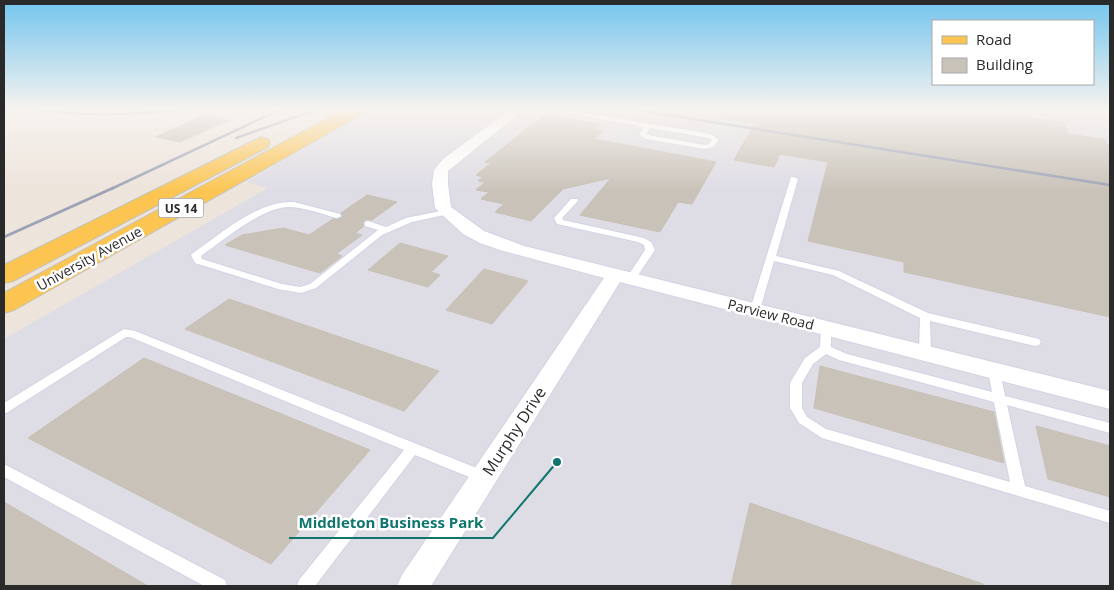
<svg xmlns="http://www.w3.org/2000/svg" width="1114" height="590" viewBox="0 0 1114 590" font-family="'Open Sans',sans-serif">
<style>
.industrial{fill:#dedce5}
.building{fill:#c8c2b9;stroke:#c9c0b4}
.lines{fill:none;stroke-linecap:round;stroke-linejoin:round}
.service-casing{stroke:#d0d5e4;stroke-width:2}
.minor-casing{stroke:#d0d5e4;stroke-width:2}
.primary-casing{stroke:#c3c3c3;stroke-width:2}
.service{fill:#fff;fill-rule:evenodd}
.minor{fill:#fff;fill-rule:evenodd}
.primary{fill:#fcc551;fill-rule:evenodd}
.rail-far1{stroke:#9da3b6;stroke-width:2.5}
.rail{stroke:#9da3b6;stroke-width:3}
.labels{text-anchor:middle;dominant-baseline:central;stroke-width:5;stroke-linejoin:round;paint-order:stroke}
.shield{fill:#fff;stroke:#6a6a6a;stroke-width:1}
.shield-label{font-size:12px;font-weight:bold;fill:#2a2a2a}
.street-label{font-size:14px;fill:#2a2a2a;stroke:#fff}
.near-street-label{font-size:16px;fill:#2a2a2a;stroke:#fff}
.leader{fill:none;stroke:#0f766e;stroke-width:2}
.callout-dot{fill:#0f766e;stroke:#fff;stroke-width:2}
.callout-label{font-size:15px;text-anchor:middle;font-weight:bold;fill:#0f766e;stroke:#fff;stroke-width:5;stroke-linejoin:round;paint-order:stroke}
</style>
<rect width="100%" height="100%" fill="#ede4db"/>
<!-- industrial -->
<path class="industrial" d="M371,109H1110V586H4V339L268,188L246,182Z"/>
<!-- building -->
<path class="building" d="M721,109H961L1063,122L1069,134L1104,139L1110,148V317L904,272V262L808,241L828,162L780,154L774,167L734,160L755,123L720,118Z
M205,115L229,120L180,142L155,137Z
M544,115L600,124L595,129L603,131L594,139L716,162L692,204L678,202L660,232L580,215L611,178L563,189L531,221L495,212L504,204L481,199L489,192L476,190L485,182L478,181L483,177L476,175L491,163L485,162Z
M367,195L397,202L372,220L363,221V227L355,233L362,235L336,254L342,256L320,273L225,245L242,235L283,228L309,235L333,219L342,218L341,213Z
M400,243L448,256L431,272L440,275L428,287L368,270Z
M484,269L528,281L492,324L446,310Z
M229,299L439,371L404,411L185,329Z
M144,358L370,450L271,564L28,438Z
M820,366L994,412L1004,463L814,408Z
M1036,426L1110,446V497L1048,479Z
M4,502L148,586H4Z
M750,503L983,584V586H731Z"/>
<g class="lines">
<defs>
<path id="service" d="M547,109H562L711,134L719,140L713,147L705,149L646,139L639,134L644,127ZM650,128L709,138L712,140L709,144L705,145L648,135L646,134Z
M1086,109L1110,110V114L1089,111Z
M791,177H794L798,179L776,256L839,271L928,313L1039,339L1041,342L1039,345L1035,346L930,321L931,353L929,356H921L919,353L920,318L833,275L774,261L760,310L759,312H751L750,310Z
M571,199H577L578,201L562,218L563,220L644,238L651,242L655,250L634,281L631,282L626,279L645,250L644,245L638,242L557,224L554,218Z
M294,202L340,214L341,216L337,218C321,214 305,207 288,207C263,207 222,241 201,256L202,259L282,284L300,287L310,284L378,230L365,226V222L368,221L386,227L406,218L446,210L450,212L449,214L412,222L382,235L316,288L301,293L278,289L195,263L191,255L193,253C221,234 258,200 294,202Z
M826,325L831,328V347L847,354L992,392L988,371L990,368H998L1000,371L1005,396L1110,423V433L1007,405L1025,486L1110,511V523L822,438L799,423L790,408V383L805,358L820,347L821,328ZM826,354L839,360L994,402L1010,482L826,429L807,417L802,408V383L813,364Z
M124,329L135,331L489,473L491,477L489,481L484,483L415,455L315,586H297L299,580L404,450L130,337H126L8,412L4,414V403Z
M4,464L225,580L227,586H204L4,477Z"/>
<path id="minor" d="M511,109H525L448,171V184L451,207L484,231L524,246L1110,391V409L620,282L431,586H397L402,575L604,278L500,250L480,243L463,234L435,208L432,184L434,170L443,159Z"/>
<path id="primary" d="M345,109H366L364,113L14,310L4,313V293Z
M261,137L268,139L270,143L268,147L13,281L4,283V265Z"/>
</defs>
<!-- service casing -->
<use href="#service" class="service-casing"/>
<!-- minor casing -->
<use href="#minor" class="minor-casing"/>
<!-- primary casing -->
<use href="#primary" class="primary-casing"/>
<!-- service -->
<use href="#service" class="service"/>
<!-- minor -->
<use href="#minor" class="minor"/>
<!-- primary -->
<use href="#primary" class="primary"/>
<!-- rail-far1 -->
<path class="rail-far1" d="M29,109C83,117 136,115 190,109
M630,109L1110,185
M236,138L318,109
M111,189L281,109"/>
<!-- rail -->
<path class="rail" d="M4,237L113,188"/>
</g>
<!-- sky -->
<linearGradient id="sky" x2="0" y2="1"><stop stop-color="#73c5ee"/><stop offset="0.57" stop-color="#f7f3ef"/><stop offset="1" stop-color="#f7f3ef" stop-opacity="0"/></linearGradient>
<rect width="1114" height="192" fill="url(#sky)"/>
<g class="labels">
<!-- shield labels -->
<rect class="shield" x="158.5" y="198.5" width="45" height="19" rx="4"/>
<g class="shield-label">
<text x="181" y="208">US 14</text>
</g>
<!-- street labels -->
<g class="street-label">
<text transform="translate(89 258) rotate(-29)">University Avenue</text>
<text transform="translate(771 314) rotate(14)">Parview Road</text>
</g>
<!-- near-street labels -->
<g class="near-street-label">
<text transform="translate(514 431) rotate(-57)">Murphy Drive</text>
</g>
</g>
<!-- callouts -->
<path class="leader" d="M557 462L493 538H289"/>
<circle class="callout-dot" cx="557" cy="462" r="5"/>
<g class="callout-label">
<text x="391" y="528">Middleton Business Park</text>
</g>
<!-- border -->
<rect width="1114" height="590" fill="none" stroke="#2a2a2a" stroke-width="10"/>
<!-- legend -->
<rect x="932" y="20" width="162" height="65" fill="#ffffff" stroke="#aaaaaa"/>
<rect x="942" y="36" width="25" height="8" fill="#fcc551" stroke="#aaaaaa"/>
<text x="976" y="45" font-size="15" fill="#2a2a2a">Road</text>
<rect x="942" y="58" width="25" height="15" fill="#c8c2b9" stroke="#aaaaaa"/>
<text x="976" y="70" font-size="15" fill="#2a2a2a">Building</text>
</svg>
